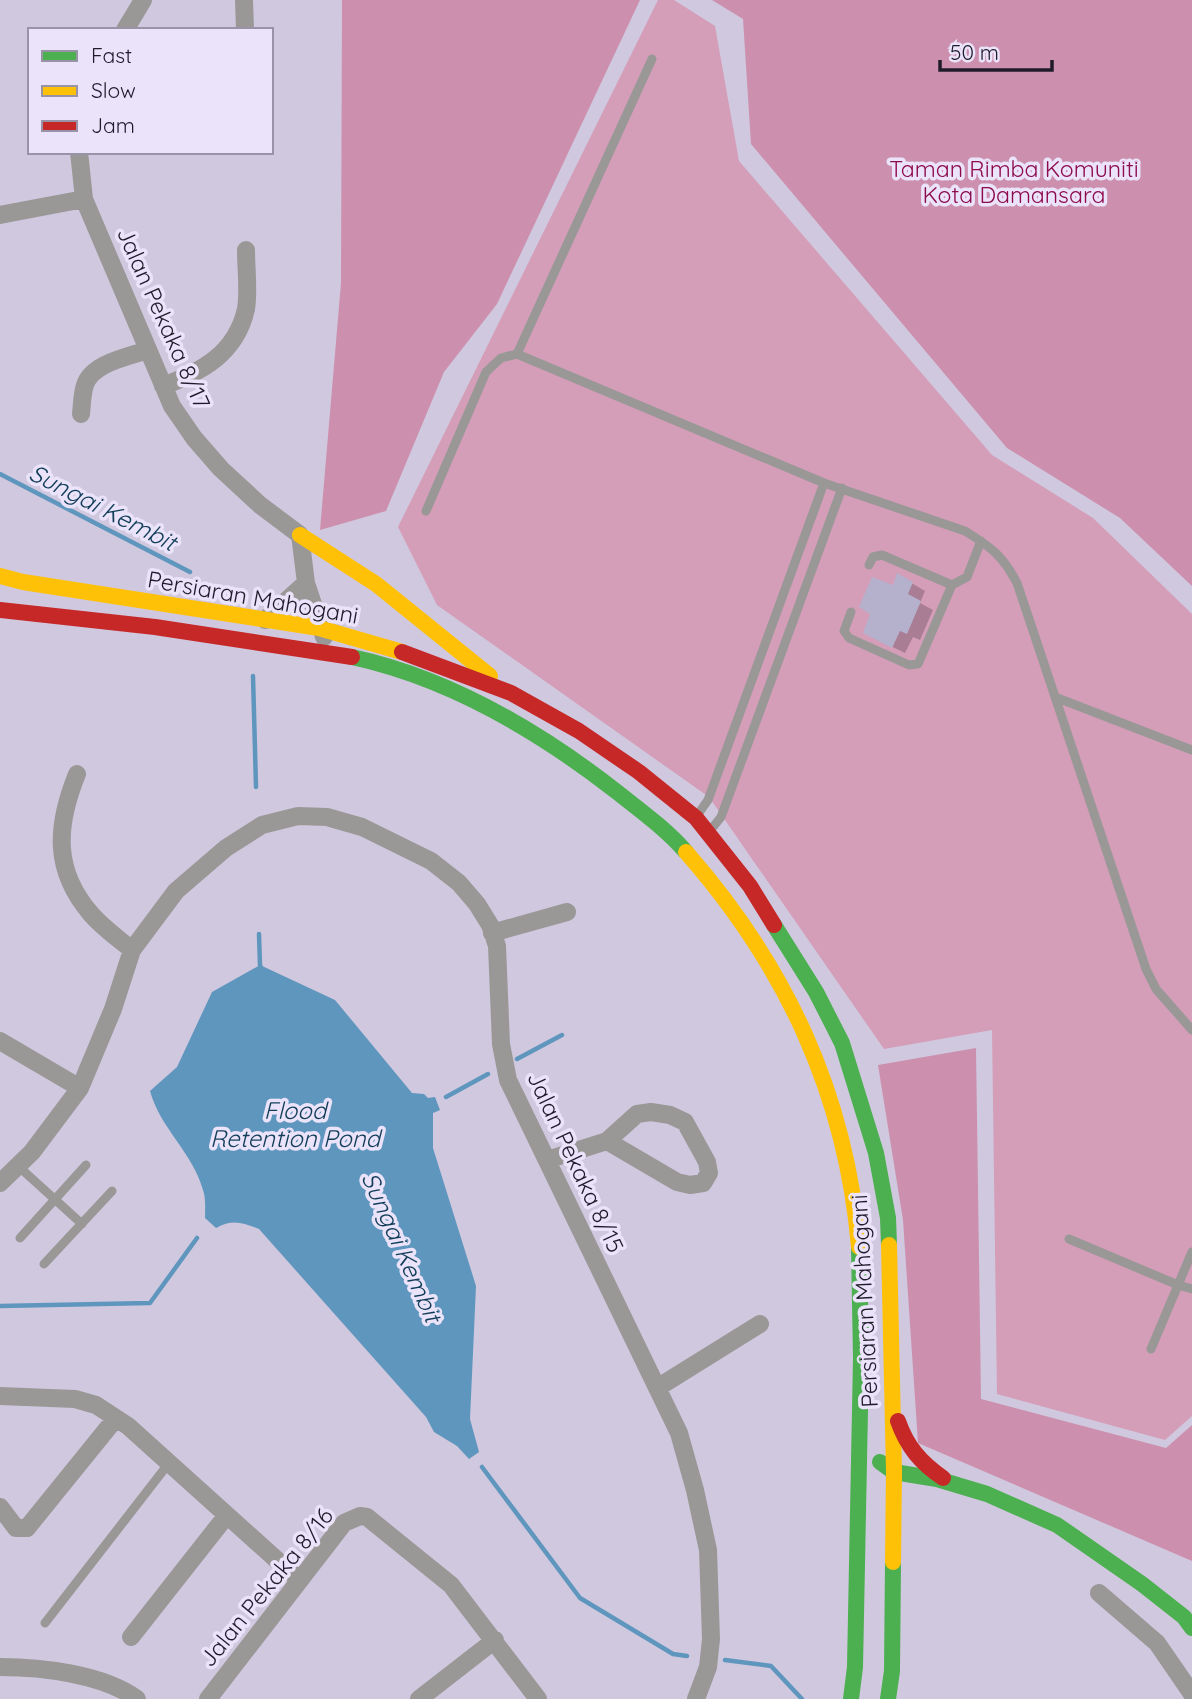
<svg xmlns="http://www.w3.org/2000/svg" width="1192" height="1699" viewBox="0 0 1192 1699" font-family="Quicksand,sans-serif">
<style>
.green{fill:#d49db8}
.forest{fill:#cc90ae}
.water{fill:#5f96be}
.shadow{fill:#0003}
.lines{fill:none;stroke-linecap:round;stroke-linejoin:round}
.stream{stroke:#5f96be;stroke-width:4.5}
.building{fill:#b5b1cd}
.lane{stroke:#999897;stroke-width:9}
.street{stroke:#999897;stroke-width:18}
.fast{stroke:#4caf50;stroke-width:16}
.slow{stroke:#ffc107;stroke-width:16}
.jam{stroke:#c62828;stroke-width:16}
.labels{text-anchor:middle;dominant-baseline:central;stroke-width:7;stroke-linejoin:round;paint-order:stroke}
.park-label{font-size:23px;fill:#8e0b4b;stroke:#eae3f9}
.street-label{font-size:23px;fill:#201b2b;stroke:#eae3f9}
.water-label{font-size:24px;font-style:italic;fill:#103c57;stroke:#eae3f9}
</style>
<rect width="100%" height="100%" fill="#d0c8de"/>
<!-- green -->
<path class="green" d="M658,0H674L715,26L739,161L992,455L1093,518L1192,614V1416L1165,1440L997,1394L992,1030L884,1049L709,797L437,605L398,527Z"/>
<!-- forest -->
<path class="forest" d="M342,0H640L497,304L444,372L386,511L320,530L341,283Z
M712,0H1192V586L1120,518L1007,448L751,144L743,19Z
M976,1048L981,1399L1166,1448L1192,1425V1561L918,1443L903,1220L878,1065Z"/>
<!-- water -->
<path class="water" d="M260,965L335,1000L412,1093L424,1094L428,1098L435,1097L440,1110L433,1113V1148L476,1286L470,1419L479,1452L469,1459L457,1446L434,1432L426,1417L259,1229C242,1222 232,1219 216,1228L205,1218C205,1209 206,1199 203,1190C193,1153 160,1128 150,1091L177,1067L212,992Z"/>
<!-- shadow -->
<path class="shadow" d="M898,575L925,591L920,603L933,610L920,640L913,637L905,653L878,640L872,613L894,587Z"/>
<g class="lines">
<!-- stream -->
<path class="stream" d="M0,474L190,572
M253,676L256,787
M259,934L260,965L262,970
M517,1059L562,1035
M446,1097L488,1074
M0,1306L150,1303L197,1238
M482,1467L580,1598L673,1654L687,1656
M725,1660L771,1666L802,1699"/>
</g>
<!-- building -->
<path class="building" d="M897,573L913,582L908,594L921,601L907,634L900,631L892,648L863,633L870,614L859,607L872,577L893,585Z"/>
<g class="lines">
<!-- lane -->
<path class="lane" d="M517,354L652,59
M426,511L486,372L501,358L517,354L824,483L965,531C991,547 1003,556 1017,583L1146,969L1156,989L1192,1030
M869,565L873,557L882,555L952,585
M851,612L844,631L849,638L909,665L918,664L952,585L967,577L981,541
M1055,697L1192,750
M696,817L708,800L824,483
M709,832L721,817L842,488
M18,1166L82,1224
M20,1238L86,1165
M1069,1239L1178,1285L1192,1289
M44,1264L112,1191
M1151,1349L1192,1252
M45,1623L169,1463"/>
<!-- street -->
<path class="street" d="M244,0L245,30
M125,30L143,0
M79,152L84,199L172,406L194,438L221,469L260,505L300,535L306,583L324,637
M0,215L84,199
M163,386C201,372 236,354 246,309C249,291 246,269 246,250
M81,414C82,405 82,394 85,385C92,363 128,357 148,350
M265,620L306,583
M77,774C56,826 53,870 91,914C103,928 119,939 132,950
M492,933L567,912
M0,1041L80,1088
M547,1160L607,1141L637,1114L651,1112L670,1115L685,1122L707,1162L709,1173L703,1183L690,1185L677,1182L607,1141
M0,1183L32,1152L80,1088L113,1009L132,950L176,891L226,848L262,825L298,816L327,817L362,827L431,861L459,883L477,904L490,925L497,946L501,1044L508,1080L679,1433L695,1490L708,1550L711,1639L708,1667L696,1699
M657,1388L760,1324
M0,1396L75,1399L96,1405L128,1426L299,1580
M0,1507L16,1528H27L116,1418
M1099,1593L1157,1643L1192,1694
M131,1637L227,1515
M0,1667C41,1667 103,1674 137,1699
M208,1699L344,1523L360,1516L367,1517L451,1585L538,1699
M419,1699L495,1640"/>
<!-- fast -->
<path class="fast" d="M352,657C449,678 539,731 617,792C641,811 666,829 686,852
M774,925L816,992L842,1043L876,1153L888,1218L889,1245
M880,1462L894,1472L937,1479L987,1494L1057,1525L1142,1584L1184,1617L1192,1628
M851,1699L855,1667L861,1358L859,1247
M888,1699L892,1671L893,1562"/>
<!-- slow -->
<path class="slow" d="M300,535L376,584L490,676
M0,576L23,582L319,628L402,652
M686,852C786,966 846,1094 859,1247
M889,1245L894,1472L893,1562"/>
<!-- jam -->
<path class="jam" d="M0,610L155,627L352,657
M402,652L511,693L579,731L639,772L696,818L750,886L774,925
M898,1421C907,1447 921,1463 943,1478"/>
</g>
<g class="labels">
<!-- park labels -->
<g class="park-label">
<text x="1014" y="168">Taman Rimba Komuniti<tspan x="1014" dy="26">Kota Damansara</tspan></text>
</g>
<!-- street labels -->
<g class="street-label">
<text transform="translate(164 318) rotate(66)">Jalan Pekaka 8/17</text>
<text transform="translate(253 597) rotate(10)">Persiaran Mahogani</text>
<text transform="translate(576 1162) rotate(65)">Jalan Pekaka 8/15</text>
<text transform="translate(864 1301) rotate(-93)">Persiaran Mahogani</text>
<text transform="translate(266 1587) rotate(-51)">Jalan Pekaka 8/16</text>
</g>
<!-- water labels -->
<g class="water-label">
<text transform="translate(103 507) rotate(27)">Sungai Kembit</text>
<text x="295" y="1110">Flood<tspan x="295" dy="28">Retention Pond</tspan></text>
<text transform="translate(402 1247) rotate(66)">Sungai Kembit</text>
</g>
</g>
<!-- legend -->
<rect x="28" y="28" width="245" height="126" fill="#eae3f9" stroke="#9993a7" stroke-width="2"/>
<rect x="42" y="51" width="35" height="10" fill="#4caf50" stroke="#9993a7" stroke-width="2"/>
<text x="91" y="63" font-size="21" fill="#201b2b">Fast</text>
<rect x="42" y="86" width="35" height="10" fill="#ffc107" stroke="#9993a7" stroke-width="2"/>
<text x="91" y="98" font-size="21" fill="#201b2b">Slow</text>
<rect x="42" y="121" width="35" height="10" fill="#c62828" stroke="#9993a7" stroke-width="2"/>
<text x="91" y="133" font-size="21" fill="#201b2b">Jam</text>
<!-- scale -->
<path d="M940 60v10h112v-10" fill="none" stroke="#201b2b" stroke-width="3.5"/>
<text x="950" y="60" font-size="21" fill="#201b2b" stroke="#eae3f9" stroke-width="5" paint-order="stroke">50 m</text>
</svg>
